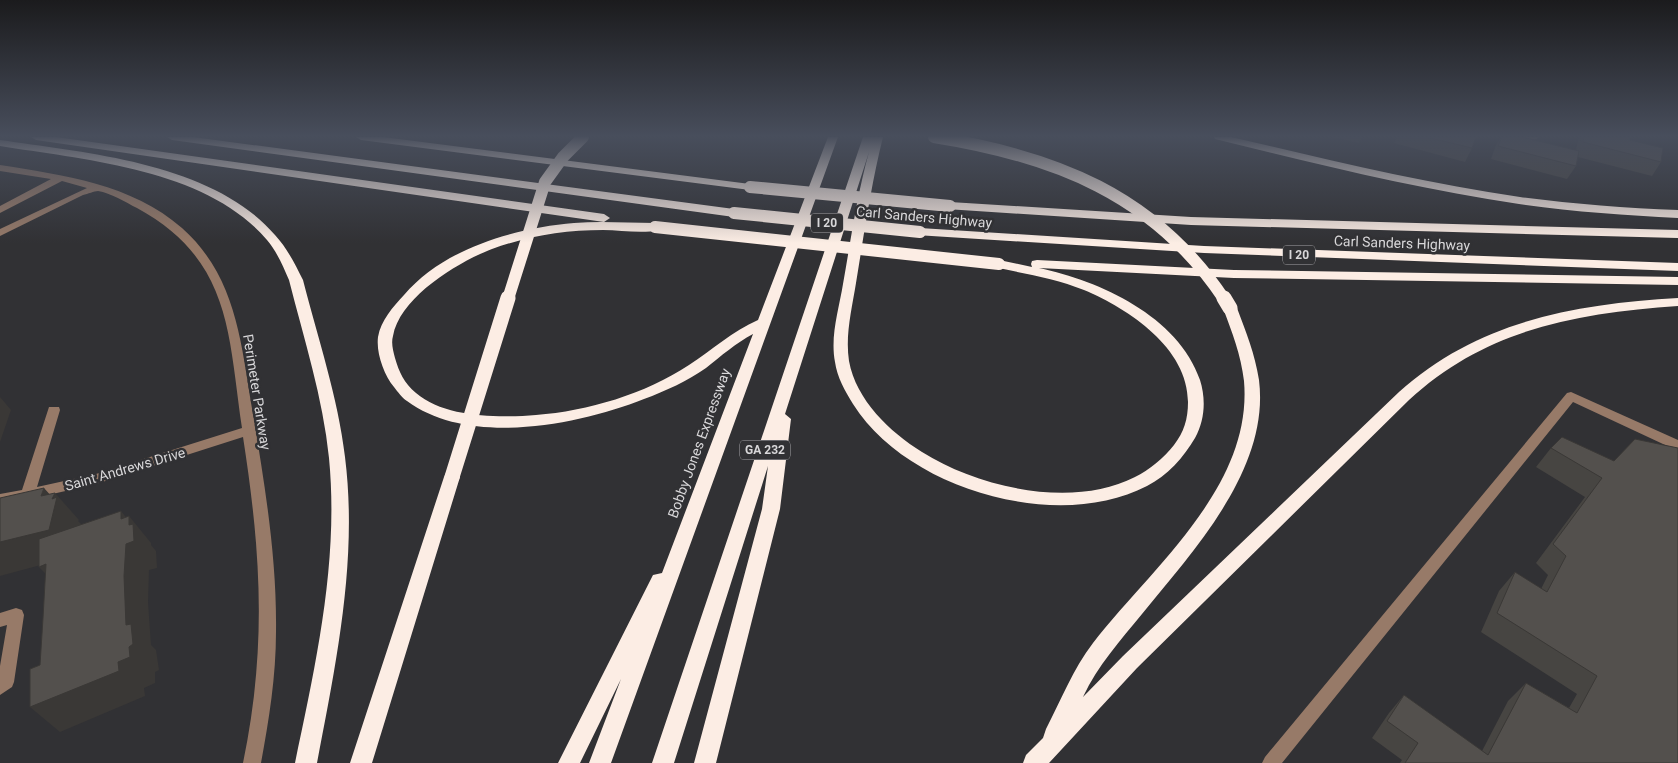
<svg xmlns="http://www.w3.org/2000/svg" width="1678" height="763" viewBox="0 0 1678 763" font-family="Roboto,sans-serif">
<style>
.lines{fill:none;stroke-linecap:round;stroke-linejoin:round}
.minor{fill:#977a68;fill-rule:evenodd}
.highway{fill:#fcede4;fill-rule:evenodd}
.highway-bridge-far1{stroke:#fcede4;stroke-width:12}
.highway-bridge{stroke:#fcede4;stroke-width:15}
.wall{fill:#474542}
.shaded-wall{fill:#3a3836}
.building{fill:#53504d;stroke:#3a3836}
.labels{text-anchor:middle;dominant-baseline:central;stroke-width:5;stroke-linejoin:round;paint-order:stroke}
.shield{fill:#313134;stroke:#a6a5a8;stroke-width:1}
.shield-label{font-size:12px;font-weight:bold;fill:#d8d7d9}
.street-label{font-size:14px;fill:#d8d7d9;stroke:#313134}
</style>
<rect width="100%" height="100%" fill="#313134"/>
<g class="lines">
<!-- minor -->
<path class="minor" d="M1524,137H1538L1537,139L1528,140Z
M0,165C63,175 132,184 182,228C238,278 241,346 253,414C265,486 277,559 276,632C276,676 269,720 261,763H243C267,647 261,553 243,437L96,484L0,506V494L22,490L49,407H59L60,410L37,487L96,474L242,428C228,334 232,260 137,208C125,202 111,193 98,191C94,191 88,194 83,195L0,236V229L87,188L62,181L0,213V206L51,179L0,171Z
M1571,392L1678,440V451L1573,402L1282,763H1262L1265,757L1567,393Z
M16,608L22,610L24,615L14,682L12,687L0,695V666L7,625L0,627V613Z"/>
<!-- highway -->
<path class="highway" d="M31,137H56L604,214L610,218L604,222L36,140Z
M167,137H193L734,209L740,213L734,217L172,140Z
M356,137H383L750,184L756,187L750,190L361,140Z
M828,137H838L611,763H589L621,679L580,763H558L653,575L662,573L753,334C736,343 721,356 706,368C687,381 666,391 644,399C578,425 469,447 407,401C402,398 398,392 394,387C384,375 376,353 378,337C381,320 393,307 404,295C444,248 515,228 574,223C601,221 628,223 655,223L659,224L661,227L659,230C642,234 621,230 603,230C565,230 528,236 492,249C458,262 400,297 393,336C391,343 393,350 395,358C399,372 404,383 416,393C445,418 500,418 536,415C588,411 645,394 689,365C712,350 733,331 758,320Z
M863,137H883C871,185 864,234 856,283C852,308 845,335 849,361C856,400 890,432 922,452C979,488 1073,509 1135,477C1149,470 1164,458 1174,445C1184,432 1188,419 1188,402C1188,348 1129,309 1084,290C1055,278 1025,274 994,267L993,264L994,261L999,260L1032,267L1031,264L1032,261L1037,260L1234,270L1678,277V285L1234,278L1039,268C1100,281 1178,316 1200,380C1206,399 1205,420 1195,438C1184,457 1167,476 1147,486C1057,533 906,489 853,404C845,391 837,377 835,362C830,336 839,309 843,284C851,239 857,195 869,152L785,414L791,419L780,509L716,763H694L762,509L768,466L674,763H652Z
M1214,137H1231C1326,159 1422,183 1520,197C1572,204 1625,208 1678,210V218C1625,215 1572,212 1519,204C1417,189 1316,164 1215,139Z
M0,140C88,153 213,163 275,235C287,248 295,264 303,280C318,339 338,397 345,457C358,560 336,663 317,763H295C316,663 339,561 329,458C323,398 304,339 289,280C283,266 277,252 267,240C207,169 86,160 0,146Z
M950,202L1191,217L1678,230V238L1191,225L946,209L944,206Z
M920,228L1204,246L1678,263V271L1204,253L916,235L914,232Z
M1678,298V306C1577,313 1486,329 1409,400L1137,668L1049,763H1023L1026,755L1043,738L1046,729C1061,700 1073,669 1093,643C1152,567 1253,487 1244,381C1241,355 1232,332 1223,308L1225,305H1235L1237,308C1246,332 1255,354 1259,380C1270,469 1194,550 1142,614C1120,641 1098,665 1083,697L1123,656L1399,392C1478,321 1575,304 1678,298Z
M452,471L458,473L460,477L372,763H350L444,477L446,473Z"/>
<!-- highway-bridge-far1 -->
<path class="highway-bridge-far1" d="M934,137C1054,156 1155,195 1224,299
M750,187L950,206
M734,213L920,232
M655,227L999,264
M508,299L545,182L563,157L583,137"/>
<!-- highway-bridge -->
<path class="highway-bridge" d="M1224,298L1230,308
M452,477L508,298"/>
</g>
<!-- wall -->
<path class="wall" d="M1333,137H1362L1359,143Z
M1397,137H1476L1472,148L1465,162L1394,143Z
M1501,137H1522L1576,150L1579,137H1630V140L1661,162L1652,176L1578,157L1576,166L1567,179L1491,159L1496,145Z
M1551,448L1614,461L1678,763H1400L1402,760L1372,738L1389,713L1404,695L1482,751L1508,701L1526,683L1569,708L1577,694L1481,632L1499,591L1515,572L1541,589L1548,575L1536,563L1585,497L1536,467Z"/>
<!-- shaded-wall -->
<path class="shaded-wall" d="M0,397L11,410L0,442Z
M44,488L53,498L55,493L79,520L78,521L82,525L74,556L0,576V542L41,496Z
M121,511L129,521V516L151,543V545L156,551L157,568L149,570L148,602L151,645L156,650L159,670L155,672V683L144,688L145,696L60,732L30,707L118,662L126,625Z
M46,564L65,594L39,567Z"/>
<!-- building -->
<path class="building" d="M1426,137H1476L1472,148Z
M1502,137H1522L1579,151L1576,166L1498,146Z
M1584,137H1630V140L1663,148L1661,162L1583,142Z
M1562,437L1614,461L1635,439L1678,448V763H1405L1418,743L1387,721L1404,695L1488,755L1526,683L1577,713L1597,676L1497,613L1515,572L1547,592L1566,556L1553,544L1602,478L1551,448Z
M44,488L41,496L55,493L52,499L57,497L49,530L0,542V498Z
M121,511V519L129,516V525L133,524L134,541L126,544L124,576L126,625L131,624L133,644L129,647L130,657L118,662L119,671L30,707V669L40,665L43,618L46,564L39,567V539Z"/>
<!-- sky -->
<linearGradient id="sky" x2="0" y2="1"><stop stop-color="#1b1b1d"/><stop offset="0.56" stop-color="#484e5c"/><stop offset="1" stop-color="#484e5c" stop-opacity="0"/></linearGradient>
<rect width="1678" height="243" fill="url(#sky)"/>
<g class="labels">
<!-- shield labels -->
<g class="shield">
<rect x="811" y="213.5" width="32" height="19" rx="4"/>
<rect x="1283" y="245.5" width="32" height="19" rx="4"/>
<rect x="740" y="440.5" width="50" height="19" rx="4"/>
</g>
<g class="shield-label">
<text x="827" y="223">I 20</text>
<text x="1299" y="255">I 20</text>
<text x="765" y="450">GA 232</text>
</g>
<!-- street labels -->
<g class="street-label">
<text transform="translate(924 217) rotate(5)">Carl Sanders Highway</text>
<text transform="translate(1402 243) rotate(2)">Carl Sanders Highway</text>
<text transform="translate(257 392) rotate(81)">Perimeter Parkway</text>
<text transform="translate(699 443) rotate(-70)">Bobby Jones Expressway</text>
<text transform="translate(125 469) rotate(-16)">Saint Andrews Drive</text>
</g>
</g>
</svg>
